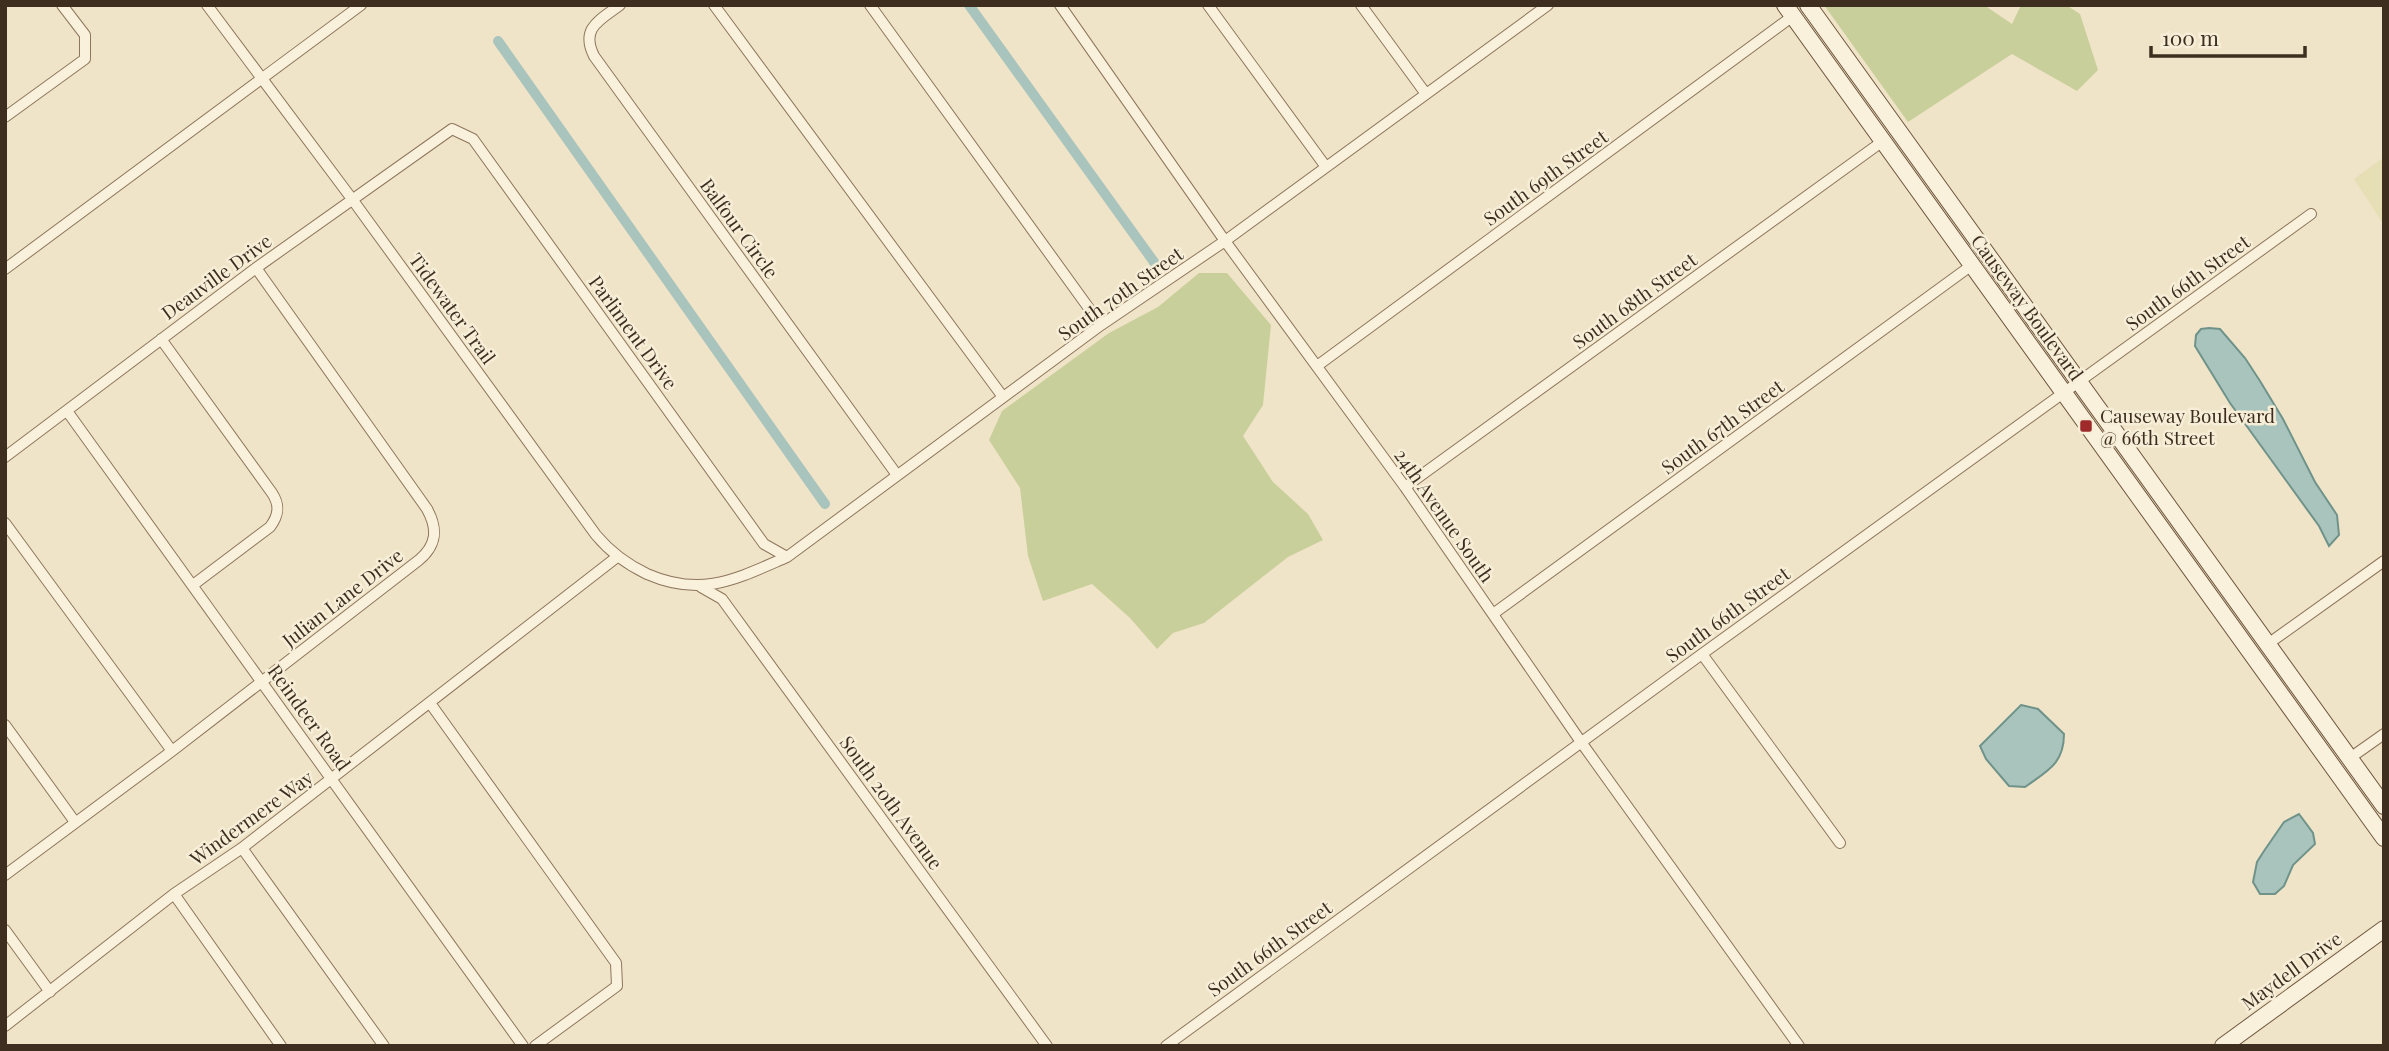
<svg xmlns="http://www.w3.org/2000/svg" width="2389" height="1051" viewBox="0 0 2389 1051" font-family="'Playfair Display',serif">
<style>
.farmland{fill:#e6deb5}
.green{fill:#c9cf9b}
.water{fill:#a9c4bc;stroke:#6f938a;stroke-width:2}
.lines{fill:none;stroke-linecap:round;stroke-linejoin:round}
.canal{stroke:#a9c4bc;stroke-width:10}
.street-casing{stroke:#8d765c;stroke-width:12}
.secondary-casing{stroke:#6f573f;stroke-width:18}
.street{stroke:#faf1dc;stroke-width:10}
.secondary{stroke:#faf1dc;stroke-width:16}
.poi-dot{fill:#9e2a2b;stroke:#f7eed8;stroke-width:2.5}
.labels{text-anchor:middle;dominant-baseline:central;stroke-width:5;stroke-linejoin:round;paint-order:stroke}
.street-label{font-size:19px;fill:#3d2e20;stroke:#f7eed8}
.poi-label{font-size:19px;fill:#3d2e20;stroke:#f7eed8;text-anchor:start}
</style>
<rect width="100%" height="100%" fill="#f0e4c8"/>
<!-- farmland -->
<path class="farmland" d="M2384,157V225L2354,179Z"/>
<!-- green -->
<path class="green" d="M1824,5H1984L2012,24L2021,5H2066L2080,14L2098,70L2077,91L2012,54L1908,122Z
M1199,273H1227L1271,325L1263,405L1243,436L1273,482L1308,514L1323,540L1288,557L1204,623L1173,633L1157,649L1130,618L1092,584L1043,601L1028,556L1020,488L989,440L1002,411L1109,333L1158,307Z"/>
<!-- water -->
<path class="water" d="M2209,328L2220,329L2245,358L2260,381L2283,419L2315,482L2337,515L2339,535L2329,546L2319,526L2230,403L2195,346L2196,335L2201,329Z
M2021,705L2038,709L2064,734C2064,764 2047,771 2025,787L2009,786L1986,759L1980,746Z
M2299,814L2313,833L2315,844L2293,865L2284,886L2275,894H2260L2253,882L2257,862L2264,851L2284,822Z"/>
<g class="lines">
<!-- canal -->
<path class="canal" d="M969,5L1154,262
M498,41L825,504"/>
<defs>
<path id="street" d="M207,5L352,199L596,535C611,553 626,564 647,574C702,598 736,579 787,557L1101,325L1225,241L1548,5
M620,5C600,20 580,28 594,56L897,475
M714,5L1003,397
M870,5L1101,325
M1060,5L1225,241L1405,487L1581,742L1799,1046
M1208,5L1326,167
M1361,5L1426,94
M5,117L85,59V35L62,5
M5,269L361,5
M161,339L272,493C280,505 279,515 270,527L193,585
M1317,366L1793,16
M67,411L523,1046
M5,457L256,268L452,129L473,139L764,544L787,557
M1405,487L1883,141
M5,523L172,751
M701,587L722,599L1047,1046
M1493,614L1972,265
M2268,644L2384,561
M1702,654L1840,843
M430,703L616,963L617,986L535,1046
M5,725L75,822
M2350,758L2384,734
M242,848L384,1046
M5,875L172,751L419,560C437,545 438,529 427,509L256,268
M174,894L281,1046
M5,930L50,992
M5,1026L174,894L242,848L617,557
M1166,1046L1702,654L2311,214"/>
<path id="secondary" d="M1785,5L2384,838
M1808,5L2384,806
M2223,1046L2384,929"/>
</defs>
<!-- street casing -->
<use href="#street" class="street-casing"/>
<!-- secondary casing -->
<use href="#secondary" class="secondary-casing"/>
<!-- street -->
<use href="#street" class="street"/>
<!-- secondary -->
<use href="#secondary" class="secondary"/>
</g>
<!-- markers -->
<rect class="poi-dot" x="2079" y="419" width="14" height="14" rx="3.5"/>
<g class="labels">
<!-- street labels -->
<g class="street-label">
<text transform="translate(1545 177) rotate(-36)">South 69th Street</text>
<text transform="translate(740 228) rotate(54)">Balfour Circle</text>
<text transform="translate(216 276) rotate(-36)">Deauville Drive</text>
<text transform="translate(2187 282) rotate(-36)">South 66th Street</text>
<text transform="translate(1120 293) rotate(-35)">South 70th Street</text>
<text transform="translate(1634 300) rotate(-36)">South 68th Street</text>
<text transform="translate(2028 307) rotate(54)">Causeway Boulevard</text>
<text transform="translate(453 308) rotate(54)">Tidewater Trail</text>
<text transform="translate(634 332) rotate(54)">Parliment Drive</text>
<text transform="translate(1722 426) rotate(-36)">South 67th Street</text>
<text transform="translate(1445 515) rotate(55)">24th Avenue South</text>
<text transform="translate(342 597) rotate(-38)">Julian Lane Drive</text>
<text transform="translate(1727 614) rotate(-36)">South 66th Street</text>
<text transform="translate(310 717) rotate(54)">Reindeer Road</text>
<text transform="translate(892 802) rotate(54)">South 20th Avenue</text>
<text transform="translate(251 817) rotate(-36)">Windermere Way</text>
<text transform="translate(1269 948) rotate(-36)">South 66th Street</text>
<text transform="translate(2291 970) rotate(-36)">Maydell Drive</text>
</g>
<!-- poi labels -->
<g class="poi-label">
<text x="2100" y="415">Causeway Boulevard<tspan x="2100" dy="22">@ 66th Street</tspan></text>
</g>
</g>
<!-- border -->
<rect width="2389" height="1051" fill="none" stroke="#3d2e20" stroke-width="14"/>
<!-- scale -->
<path d="M2151 46v10h154v-10" fill="none" stroke="#3d2e20" stroke-width="3.5"/>
<text x="2162" y="46" font-size="21" fill="#3d2e20" stroke="#f7eed8" stroke-width="5" paint-order="stroke">100 m</text>
</svg>
